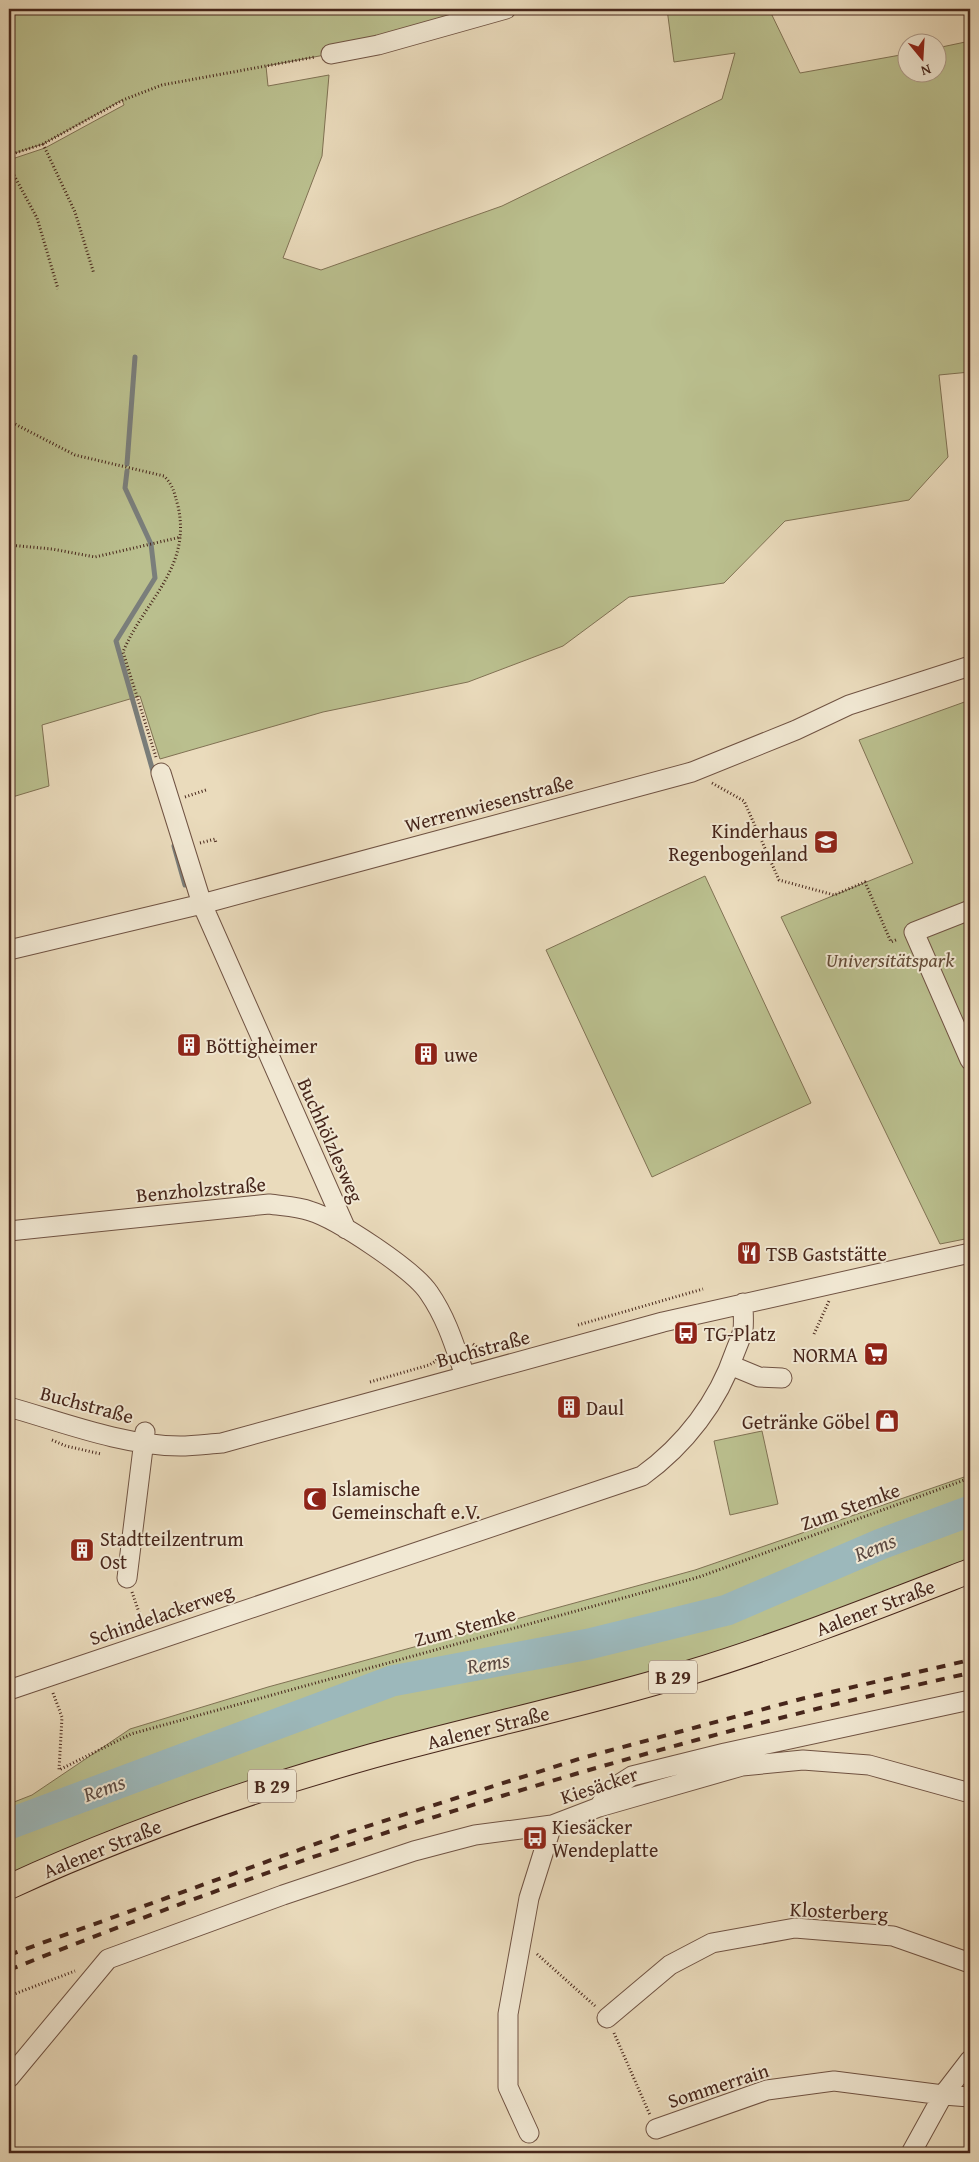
<svg xmlns="http://www.w3.org/2000/svg" width="979" height="2162" viewBox="0 0 979 2162" font-family="'Gentium Book Plus',serif">
<style>
.green{fill:#babf8e;stroke:#807254}
.lines{fill:none;stroke-linecap:round;stroke-linejoin:round}
.stream{stroke:#7a7e7b;stroke-width:5}
.river{stroke:#9cb8bb;stroke-width:31}
.minor-casing{stroke:#705343;stroke-width:21}
.major-casing{stroke:#47261b;stroke-width:26}
.path{stroke:#47261b;stroke-width:3;stroke-dasharray:1 2.5;stroke-linecap:butt}
.minor{stroke:#f1e8d3;stroke-width:19}
.major{stroke:#eadbbc;stroke-width:24}
.rail{stroke:#47261b;stroke-width:4;stroke-dasharray:9 9;stroke-linecap:butt}
.labels{text-anchor:middle;dominant-baseline:central;stroke-width:4;stroke-linejoin:round;paint-order:stroke}
.shield{fill:#f1e8d3;stroke:#7a6052;stroke-width:1}
.shield-label{font-size:19px;font-weight:bold;fill:#47261b}
.street-label{font-size:20px;fill:#47261b;stroke:#f1e8d3}
.poi-label{font-size:20px;fill:#47261b;stroke:#f1e8d3;text-anchor:start}
.park-label{font-size:20px;font-style:italic;fill:#644c38;stroke:#f1e8d3}
.water-label{font-size:21px;font-style:italic;fill:#5c4a43;stroke:#f1e8d3}
</style>
<rect width="100%" height="100%" fill="#eadbbc"/>
<filter id="stains"><feTurbulence type="fractalNoise" baseFrequency=".004" numOctaves="4"/><feColorMatrix values="0 0 0 0 .2 0 0 0 0 .09 0 0 0 0 .02 0 0 0 .5 -.17"/></filter>
<radialGradient id="worn" r=".72"><stop offset=".6" stop-color="#630" stop-opacity="0"/><stop offset="1" stop-color="#630" stop-opacity=".3"/></radialGradient>
<!-- green -->
<path class="green" d="M9,9H506L378,45L266,66L268,86L329,75L322,156L283,258L321,270L502,206L722,99L735,53L674,62L667,9H769L800,73L906,54V72H936L937,48L970,41V372L939,375L948,457L909,500L785,521L724,583L629,597L563,646L468,682L323,712L160,759L140,696L42,725L49,786L9,798V160L45,148L124,105L122,100L43,144L9,155Z
M970,700V1238L940,1244L781,917L913,863L859,740Z
M705,876L811,1103L652,1177L546,950Z
M762,1431L778,1504L730,1515L714,1441Z
M970,1475V1562L786,1633L636,1677L380,1741L244,1783L107,1832L9,1877V1804L32,1795L130,1729L268,1687L695,1570Z"/>
<g class="lines">
<!-- stream -->
<path class="stream" d="M127,464L135,357
M127,471L125,488L151,544L155,578L116,641L154,775
M174,846L185,885"/>
<!-- river -->
<path class="river" d="M9,1824L392,1681L589,1644L727,1610L881,1544L970,1511"/>
<defs>
<path id="minor" d="M331,54L378,45L506,9
M161,773L202,904L346,1229
M970,910L914,932L970,1060
M9,950L202,904L692,772L796,730L849,705L970,666
M9,1231L269,1204C282,1206 297,1206 310,1211C337,1219 414,1270 429,1293C447,1319 455,1347 465,1376
M730,1365L759,1377L782,1378
M9,1407C62,1422 124,1446 180,1446C194,1446 208,1444 222,1443L663,1322L970,1253
M127,1578L145,1432
M9,1690L642,1476C685,1445 718,1402 735,1352C738,1345 741,1337 743,1330C744,1322 743,1311 743,1303
M599,1807L610,1790L632,1776L725,1753L970,1700
M607,2018L670,1965L712,1943L795,1928L893,1936L970,1963
M9,2078L108,1959L283,1895L414,1851L475,1835L552,1825L599,1807L742,1766L803,1760L869,1765L970,1793
M656,2129L767,2090L834,2081L943,2095L970,2060
M529,2133L508,2087V2014L529,1898L552,1825
M911,2153L943,2095L970,2097"/>
<path id="major" d="M9,1887C126,1833 248,1791 372,1756C477,1727 584,1705 688,1673C783,1644 877,1607 970,1571"/>
</defs>
<!-- minor casing -->
<use href="#minor" class="minor-casing"/>
<!-- major casing -->
<use href="#major" class="major-casing"/>
<!-- path -->
<path class="path" d="M43,144L75,212L94,274
M9,155L43,144L123,100L162,85L315,57
M9,166L37,218L58,289
M9,421L75,455L164,476C174,486 174,493 178,506C192,568 144,601 123,652L156,757
M9,545L52,549L95,557L181,537
M712,783L744,801L779,880L834,895L865,882L891,942L898,939
M185,797L206,790
M200,843L215,839L216,843
M578,1325L703,1289
M814,1334L829,1301
M473,1344L478,1348L493,1349
M370,1382L429,1365L436,1361L439,1354
M52,1440L66,1446L101,1454
M132,1592L144,1627
M53,1693L62,1717L59,1770L131,1734L699,1577L970,1478
M537,1954L595,2006
M9,1996L75,1971
M614,2033L650,2115"/>
<!-- minor -->
<use href="#minor" class="minor"/>
<!-- major -->
<use href="#major" class="major"/>
<!-- rail -->
<path class="rail" d="M9,1955L343,1834L582,1758L801,1699L970,1660
M9,1970C320,1845 643,1745 970,1673"/>
</g>
<!-- icons -->
<defs>
<symbol id="school-square" viewBox="-11 -11 22 22"><rect x="-9" y="-9" width="18" height="18" rx="4" fill="#8f2418" stroke="#f1e8d3"/><path d="M0-5L7-2L0 1L-7-2ZM-4 1L0 2.5L4 1V4Q0 6-4 4Z" fill="#fff"/></symbol>
<symbol id="building-square" viewBox="-11 -11 22 22"><rect x="-9" y="-9" width="18" height="18" rx="4" fill="#8f2418" stroke="#f1e8d3"/><path d="M-4-6H4V6H1V3H-1V6H-4ZM-2.5-4.3h1.7v1.8h-1.7ZM.8-4.3h1.7v1.8H.8ZM-2.5-1h1.7V.8h-1.7ZM.8-1h1.7V.8H.8Z" fill="#fff"/></symbol>
<symbol id="restaurant-square" viewBox="-11 -11 22 22"><rect x="-9" y="-9" width="18" height="18" rx="4" fill="#8f2418" stroke="#f1e8d3"/><path d="M-5-6h1v4h1v-4h1v4h1v-4h1v5L-1.5 .5V6h-2V.5L-5-1ZM5-6V6H3V1.5H1.5Q1.5-4 5-6Z" fill="#fff"/></symbol>
<symbol id="bus-square" viewBox="-11 -11 22 22"><rect x="-9" y="-9" width="18" height="18" rx="4" fill="#8f2418" stroke="#f1e8d3"/><path d="M-5-6H5V4H4V6H2V4H-2V6H-4V4H-5ZM-3.5-4V0h7V-4ZM-3.5 1.2v1.5H-2V1.2ZM2 1.2v1.5H3.5V1.2Z" fill="#fff"/></symbol>
<symbol id="supermarket-square" viewBox="-11 -11 22 22"><rect x="-9" y="-9" width="18" height="18" rx="4" fill="#8f2418" stroke="#f1e8d3"/><path d="M-6-5.5h2.5l.6 2H6L4.5 2H-2.5L-4.4-4H-6ZM-1.5 3.2a1.3 1.3 0 1 0 .1 0ZM3 3.2a1.3 1.3 0 1 0 .1 0Z" fill="#fff"/></symbol>
<symbol id="shop-square" viewBox="-11 -11 22 22"><rect x="-9" y="-9" width="18" height="18" rx="4" fill="#8f2418" stroke="#f1e8d3"/><path d="M-5-2.5h2.3a2.7 3.5 0 0 1 5.4 0H5L5.5 6h-11ZM-1.5-2.5h3a1.5 2.3 0 0 0-3 0Z" fill="#fff"/></symbol>
<symbol id="mosque-square" viewBox="-11 -11 22 22"><rect x="-9" y="-9" width="18" height="18" rx="4" fill="#8f2418" stroke="#f1e8d3"/><path d="M3.5-4.9A6 6 0 1 0 3.5 4.9A5 5 0 1 1 3.5-4.9Z" fill="#fff"/></symbol>
</defs>
<g fill-rule="evenodd">
<use href="#school-square" x="812" y="828" width="28" height="28"/>
<use href="#building-square" x="175" y="1031" width="28" height="28"/>
<use href="#building-square" x="412" y="1040" width="28" height="28"/>
<use href="#restaurant-square" x="735" y="1239" width="28" height="28"/>
<use href="#bus-square" x="672" y="1319" width="28" height="28"/>
<use href="#supermarket-square" x="862" y="1340" width="28" height="28"/>
<use href="#building-square" x="555" y="1393" width="28" height="28"/>
<use href="#shop-square" x="873" y="1407" width="28" height="28"/>
<use href="#mosque-square" x="301" y="1485" width="28" height="28"/>
<use href="#building-square" x="68" y="1536" width="28" height="28"/>
<use href="#bus-square" x="521" y="1824" width="28" height="28"/>
</g>
<g class="labels">
<!-- shield labels -->
<g class="shield">
<rect x="649" y="1660.5" width="48" height="33" rx="4"/>
<rect x="248" y="1769.5" width="48" height="33" rx="4"/>
</g>
<g class="shield-label">
<text x="673" y="1677">B 29</text>
<text x="272" y="1786">B 29</text>
</g>
<!-- street labels -->
<g class="street-label">
<text transform="translate(489 803) rotate(-15)">Werrenwiesenstraße</text>
<text transform="translate(331 1140) rotate(66)">Buchhölzlesweg</text>
<text transform="translate(201 1189) rotate(-5)">Benzholzstraße</text>
<text transform="translate(483 1348) rotate(-15)">Buchstraße</text>
<text transform="translate(87 1404) rotate(15)">Buchstraße</text>
<text transform="translate(850 1506) rotate(-20)">Zum Stemke</text>
<text transform="translate(875 1607) rotate(-21)">Aalener Straße</text>
<text transform="translate(161 1614) rotate(-19)">Schindelackerweg</text>
<text transform="translate(465 1626) rotate(-15)">Zum Stemke</text>
<text transform="translate(488 1727) rotate(-14)">Aalener Straße</text>
<text transform="translate(599 1785) rotate(-18)">Kiesäcker</text>
<text transform="translate(102 1848) rotate(-22)">Aalener Straße</text>
<text transform="translate(839 1911) rotate(3)">Klosterberg</text>
<text transform="translate(718 2085) rotate(-18)">Sommerrain</text>
</g>
<!-- poi labels -->
<g class="poi-label">
<text x="808" y="830" text-anchor="end">Kinderhaus<tspan x="808" dy="23">Regenbogenland</tspan></text>
<text x="206" y="1045">Böttigheimer</text>
<text x="444" y="1054">uwe</text>
<text x="766" y="1253">TSB Gaststätte</text>
<text x="704" y="1333">TG-Platz</text>
<text x="858" y="1354" text-anchor="end">NORMA</text>
<text x="586" y="1407">Daul</text>
<text x="870" y="1421" text-anchor="end">Getränke Göbel</text>
<text x="332" y="1488">Islamische<tspan x="332" dy="23">Gemeinschaft e.V.</tspan></text>
<text x="100" y="1538">Stadtteilzentrum<tspan x="100" dy="23">Ost</tspan></text>
<text x="552" y="1826">Kiesäcker<tspan x="552" dy="23">Wendeplatte</tspan></text>
</g>
<!-- park labels -->
<g class="park-label">
<text x="890" y="959">Universitätspark</text>
</g>
<!-- water labels -->
<g class="water-label">
<text transform="translate(875 1547) rotate(-22)">Rems</text>
<text transform="translate(488 1663) rotate(-10)">Rems</text>
<text transform="translate(104 1788) rotate(-20)">Rems</text>
</g>
</g>
<!-- margin -->
<rect width="979" height="2162" fill="none" stroke="#eadbbc" stroke-width="30"/>
<rect x="10" y="10" width="959" height="2142" fill="none" stroke="#47261b" stroke-width="2.5"/>
<rect x="15" y="15" width="949" height="2132" fill="none" stroke="#47261b"/>
<!-- north arrow -->
<g transform="translate(922 58) rotate(162)"><circle r="24" fill="#f1e8d3" stroke="#ad9a89"/>
<path d="M0-4L9 19L0 12L-9 19Z" fill="#8f2418"/>
<text y="-8" font-size="14" font-weight="bold" text-anchor="middle" fill="#47261b">N</text>
</g>
<rect width="100%" height="100%" filter="url(#stains)"/>
<rect width="100%" height="100%" fill="url(#worn)"/>
</svg>
